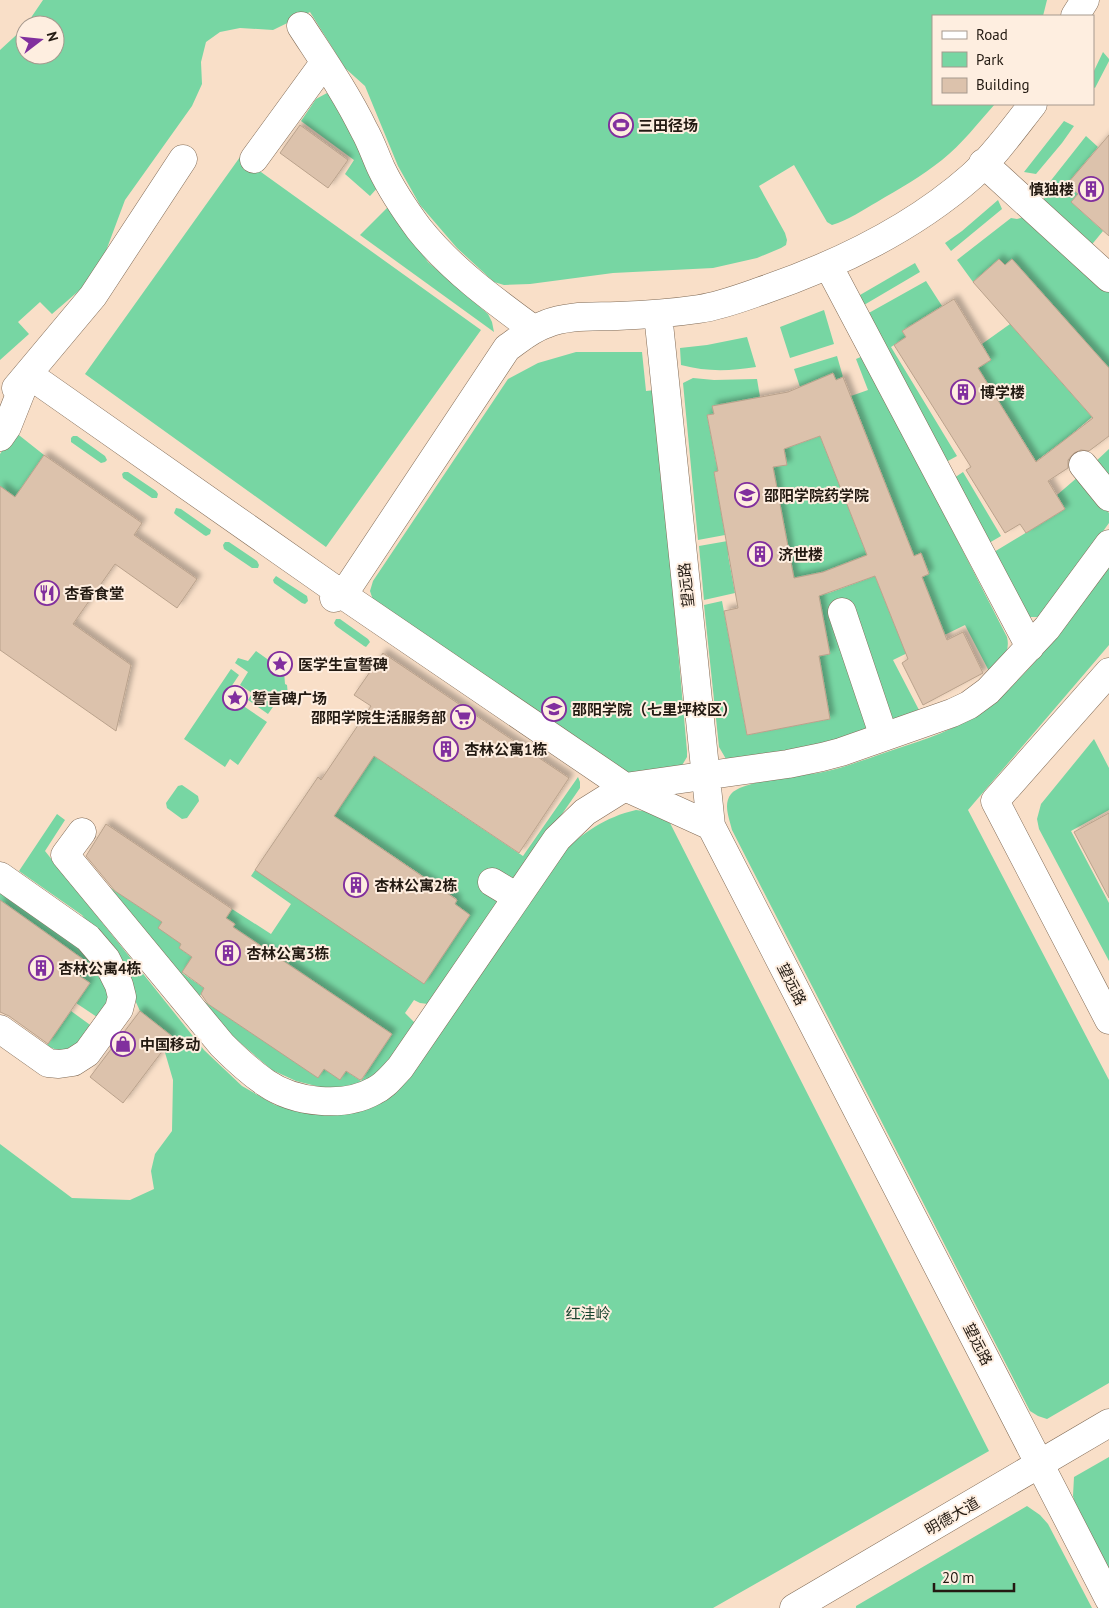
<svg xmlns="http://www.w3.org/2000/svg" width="1109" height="1608" viewBox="0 0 1109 1608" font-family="'PT Sans','Noto Sans SC',sans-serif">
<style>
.green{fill:#77d6a3}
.building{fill:#dcc2ac;stroke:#baa28c;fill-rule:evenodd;filter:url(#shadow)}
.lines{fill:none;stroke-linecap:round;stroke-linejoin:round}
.minor-casing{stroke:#816b56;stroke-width:29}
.minor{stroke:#fff;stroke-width:28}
.labels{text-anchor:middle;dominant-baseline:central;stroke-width:4;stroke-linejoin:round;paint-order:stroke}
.poi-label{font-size:15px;font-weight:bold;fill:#231a12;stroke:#feeee0;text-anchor:start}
.street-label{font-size:15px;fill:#231a12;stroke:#feeee0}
.park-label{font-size:15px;fill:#18432e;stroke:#feeee0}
</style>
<defs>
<filter id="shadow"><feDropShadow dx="4.5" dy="-4.5" stdDeviation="2.5" flood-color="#0004"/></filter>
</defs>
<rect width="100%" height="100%" fill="#f9dfc8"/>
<!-- green -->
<path class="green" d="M43,0H1047L1043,16H933V104H995C978,123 962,144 942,160C922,176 899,189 877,202C863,210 848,220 832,225L827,222L794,165L759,186L785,233L787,240L786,245L781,248L757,258L713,268L613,273L530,284L504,285L494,282L457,248L420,205L398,166L365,86L345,68L310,12L273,30L240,28L220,32L206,42L201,62L202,84L192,106L125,200L97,275L52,314L40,302L18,322L29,334L0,360V50L25,27V55H55V25H26Z
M1103,52L1109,59V61L1095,88L1093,87V73Z
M327,93L336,102L380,185L370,196L345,174L354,160L301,121L316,99Z
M1064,121L1074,126L1062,143L1036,174L1024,172Z
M1086,136L1098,147L1067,184L1078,194L1071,202L1103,231L1089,248L1042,205L1044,200L1045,188Z
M240,157L481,330L326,547L85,374Z
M998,200L1002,209L951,251L945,243L962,231Z
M389,206L428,262L488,314L492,322L494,332L360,235Z
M1024,217L1109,289V368L1012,259L1005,265L999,259L973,282L957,260L1011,218L1017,219Z
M915,263L920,272L864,305L860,295Z
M926,281L942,306L902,331L906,337L891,347L957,456L946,462L867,314Z
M824,310L834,344L790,358L780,327Z
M1010,324L1092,417L1066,439L1036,461L978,368L991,360L982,344Z
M747,337L756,367C730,371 707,372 681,365L680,348L707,345Z
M576,352H642L646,391L655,390L687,751V757L681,767L627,775L373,600L370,591L373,581L508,379L538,363Z
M837,356L843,377L836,380L832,374L800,387L794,369Z
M863,356L1007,637C1011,654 1000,661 990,673L965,625L893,660L919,710C912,713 906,717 899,718C888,720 873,722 864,731L817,746L726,759L719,747L704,605L722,601L747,735L830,719L819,656L830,654L824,623L807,597L829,593L875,576L895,626L935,610L922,577L929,573L921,553L914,556L851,396L868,390L856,359Z
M693,378L714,380L757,379L760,397L713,406L714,414L707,415L716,462L724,470L714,472L725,535L698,540L683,383Z
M15,432L44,455L15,497L1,487L0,488V454Z
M73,436H77L105,456L107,460L105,462L101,463L71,442V438Z
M820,436L867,555L823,572L794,578L773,467L787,464L784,449Z
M1109,449V484L1093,464Z
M124,472H128L156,491L158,494L157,498H152L123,478L122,474Z
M963,472L1001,536L989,543L954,478Z
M1079,476L1109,513V523L1042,615L1037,617H1029L994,552L1065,509L1057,495Z
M176,508L181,509L208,528L211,530L210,534L206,536L204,535L176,515L174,513Z
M739,539L741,552L728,555L735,593L704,600L699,546Z
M225,542H229L257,561L259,565L258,568H252L224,549L223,545Z
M1109,566V645L968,810L1109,1080V1383L1047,1419L1038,1416L1030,1411L732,830C729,818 723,804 731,794C743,780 803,776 823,772C839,769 854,763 870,758C899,747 936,738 962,723C1025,687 1067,623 1109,566Z
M276,576L307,596L308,601L305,604L302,603L274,583L273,580Z
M336,619H340L368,639L370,642L366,647L364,646L336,626L334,623Z
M256,651L284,671L285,684L287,685L288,695L280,697L268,714L248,700L252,693L240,685L248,672L235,663L238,658L248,661Z
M231,669L239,675L231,687L244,695L239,703L267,722L238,765L230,759L225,767L184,739Z
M1094,739L1109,768V810L1071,831L1109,903V961L1039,829L1037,819L1041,804Z
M374,756L523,856L578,777L580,782V788L504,898L428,1004L420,1003L414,1000L405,1013L415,1023L386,1069L360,1087L328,1089L296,1081L272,1070L231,1035L93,876L162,922L181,944L179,948L192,957L182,973L204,988L199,998L318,1077L324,1069L340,1079L346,1071L361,1081L392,1034L233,927L235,924L226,918L232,909L271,934L291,904L251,876L255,870L454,904L457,899L334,816Z
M182,785L198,796L199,801L187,818L182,819L167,808L166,803L178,786Z
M636,810L650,812L670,823L989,1451L713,1608H0V1144L72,1198L130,1200L154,1189L151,1171L155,1154L172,1131L173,1080L164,1049L173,1037L140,1011L114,954L82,915L19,871L57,814L65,820L45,851L204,1050L242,1086L275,1105L307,1113H333L362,1108L560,854C583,833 605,817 636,810Z
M0,890L86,951C95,963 111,989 108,1005C107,1010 103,1015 100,1019L76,1003L90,983L78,975L87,962L0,900Z
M71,1011L93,1027C82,1043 66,1059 47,1045Z
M1109,1457V1572L1076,1507L1073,1496L1074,1477Z
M1027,1506L1040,1515L1048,1524L1092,1608H856V1606Z"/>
<!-- building -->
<path class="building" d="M300,125L348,160L328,188L280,153Z
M1109,135V236L1071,202L1078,194L1067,184Z
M999,259L1005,265L1012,259L1109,368V436L1089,451L1081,450L1074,453L1068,460V468L1048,481L1065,509L1026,533L1020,524L1005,533L966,470L971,467L894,345L906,337L902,331L954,299L991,360L978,368L1036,462L1093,418L973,282Z
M833,373L836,380L843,377L914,556L921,553L929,574L922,577L947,640L963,632L983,673L923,705L902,663L908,659L875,576L819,596L830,654L819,656L830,719L747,735L724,611L738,608L714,472L718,471L707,415L714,414L712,406L788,392ZM820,436L867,555L823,572L794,578L773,467L787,465L784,449Z
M44,455L142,523L134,535L197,579L177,608L115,564L73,624L131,665L116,731L0,650V486L15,497Z
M383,653L569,778L519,853L374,756L334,816L457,900L455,904L470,915L424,984L255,870L318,777L321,780L371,706L354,695Z
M1109,813V898L1074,832Z
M106,824L232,909L226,918L235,924L233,927L392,1034L362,1079L360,1080L346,1071L340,1080L324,1069L318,1078L208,1004L201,994L204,988L182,972L192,957L179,948L181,944L158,928L162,922L115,891L86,856Z
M0,900L87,962L78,975L90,983L48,1044L9,1016L0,1012Z
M140,1011L173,1037L123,1103L90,1077Z"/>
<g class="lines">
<defs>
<path id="minor" d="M1075,16L1085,0
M301,26C323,60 346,93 364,130C371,142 375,155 381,168C391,189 405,210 419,229C451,269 492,299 533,329
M254,159L324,63
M983,163L1109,278
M828,265L1030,647
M658,314L711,826L1109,1599
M16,388L93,296L183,159
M0,437L7,427L28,374L343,595L625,787L711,826
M1083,465L1109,497
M334,598L343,595L507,348C520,339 531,329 546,324C568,315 593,317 617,316C644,315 672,313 699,309C720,306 741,298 761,291C837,265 911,230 972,176C995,155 1014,128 1033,104
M842,612L884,737
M1109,672L995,801L1109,1020
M82,832L65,855L222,1045C236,1059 250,1072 266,1083C295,1103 344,1108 374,1091C385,1086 392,1076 400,1068L557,839L585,812L625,787L788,764L822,757L841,752L952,713L969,705L988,691L1047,628L1109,544
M0,876L88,938L106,959L119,985L122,997L119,1009L87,1053L73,1062L59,1064L48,1063L0,1029
M492,882L517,897
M794,1608L1109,1423"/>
</defs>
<!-- minor casing -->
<use href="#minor" class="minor-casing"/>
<!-- minor -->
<use href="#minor" class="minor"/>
</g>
<!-- icons -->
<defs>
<symbol id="stadium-ring" viewBox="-11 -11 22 22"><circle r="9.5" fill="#feeee0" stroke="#812f9e" stroke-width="1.5"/><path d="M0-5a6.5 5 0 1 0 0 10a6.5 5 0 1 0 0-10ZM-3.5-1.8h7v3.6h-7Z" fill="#812f9e"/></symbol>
<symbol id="building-ring" viewBox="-11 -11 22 22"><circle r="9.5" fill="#feeee0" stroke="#812f9e" stroke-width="1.5"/><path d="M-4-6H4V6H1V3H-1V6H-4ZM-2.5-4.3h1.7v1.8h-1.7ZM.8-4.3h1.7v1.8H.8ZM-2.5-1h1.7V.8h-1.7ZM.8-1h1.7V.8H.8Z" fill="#812f9e"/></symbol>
<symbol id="university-ring" viewBox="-11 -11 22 22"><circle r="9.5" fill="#feeee0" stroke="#812f9e" stroke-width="1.5"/><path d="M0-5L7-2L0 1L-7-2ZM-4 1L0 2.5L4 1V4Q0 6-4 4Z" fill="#812f9e"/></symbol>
<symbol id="restaurant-ring" viewBox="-11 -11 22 22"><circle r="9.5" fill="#feeee0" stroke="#812f9e" stroke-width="1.5"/><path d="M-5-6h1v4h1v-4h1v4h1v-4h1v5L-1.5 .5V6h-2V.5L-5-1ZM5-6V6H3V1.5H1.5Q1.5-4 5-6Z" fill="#812f9e"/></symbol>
<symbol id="sight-ring" viewBox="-11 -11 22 22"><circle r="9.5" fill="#feeee0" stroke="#812f9e" stroke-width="1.5"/><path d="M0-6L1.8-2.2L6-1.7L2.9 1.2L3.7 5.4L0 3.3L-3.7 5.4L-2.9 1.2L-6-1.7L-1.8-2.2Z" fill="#812f9e"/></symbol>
<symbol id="supermarket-ring" viewBox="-11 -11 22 22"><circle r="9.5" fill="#feeee0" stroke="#812f9e" stroke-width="1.5"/><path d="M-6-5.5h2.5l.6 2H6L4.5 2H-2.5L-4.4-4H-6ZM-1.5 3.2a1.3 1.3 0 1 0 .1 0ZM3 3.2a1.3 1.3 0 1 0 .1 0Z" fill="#812f9e"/></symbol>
<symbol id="shop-ring" viewBox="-11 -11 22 22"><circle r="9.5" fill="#feeee0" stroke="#812f9e" stroke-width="1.5"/><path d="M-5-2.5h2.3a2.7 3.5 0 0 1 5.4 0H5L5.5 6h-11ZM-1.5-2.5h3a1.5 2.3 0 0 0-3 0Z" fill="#812f9e"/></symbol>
</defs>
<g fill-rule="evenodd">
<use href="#stadium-ring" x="607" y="111" width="28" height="28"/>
<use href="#building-ring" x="1077" y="175" width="28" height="28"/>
<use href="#building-ring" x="949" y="378" width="28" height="28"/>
<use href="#university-ring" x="733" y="481" width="28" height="28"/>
<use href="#building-ring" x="746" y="540" width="28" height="28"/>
<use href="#restaurant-ring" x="33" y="579" width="28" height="28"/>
<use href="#sight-ring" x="266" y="650" width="28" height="28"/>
<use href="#sight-ring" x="221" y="684" width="28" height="28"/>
<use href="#university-ring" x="540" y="695" width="28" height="28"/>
<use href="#supermarket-ring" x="449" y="703" width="28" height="28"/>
<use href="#building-ring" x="432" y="735" width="28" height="28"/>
<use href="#building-ring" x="342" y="871" width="28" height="28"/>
<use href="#building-ring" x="214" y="939" width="28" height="28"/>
<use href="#building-ring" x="27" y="954" width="28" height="28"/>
<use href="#shop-ring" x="109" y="1030" width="28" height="28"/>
</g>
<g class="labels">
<!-- poi labels -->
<g class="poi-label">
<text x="638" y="125">三田径场</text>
<text x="1074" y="189" text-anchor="end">慎独楼</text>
<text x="980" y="392">博学楼</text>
<text x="764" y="495">邵阳学院药学院</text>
<text x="778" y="554">济世楼</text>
<text x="64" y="593">杏香食堂</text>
<text x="298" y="664">医学生宣誓碑</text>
<text x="252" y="698">誓言碑广场</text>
<text x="572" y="709">邵阳学院（七里坪校区）</text>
<text x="446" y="717" text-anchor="end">邵阳学院生活服务部</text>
<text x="464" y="749">杏林公寓1栋</text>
<text x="374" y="885">杏林公寓2栋</text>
<text x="246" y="953">杏林公寓3栋</text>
<text x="58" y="968">杏林公寓4栋</text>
<text x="140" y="1044">中国移动</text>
</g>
<!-- street labels -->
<g class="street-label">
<text transform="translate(686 585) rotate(-96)">望远路</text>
<text transform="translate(792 984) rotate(63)">望远路</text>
<text transform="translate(978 1344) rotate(63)">望远路</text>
<text transform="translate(952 1516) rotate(-30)">明德大道</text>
</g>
<!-- park labels -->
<g class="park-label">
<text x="588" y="1313">红洼岭</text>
</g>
</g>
<!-- legend -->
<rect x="932" y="15" width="162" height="90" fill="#feeee0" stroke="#a6998e"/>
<rect x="942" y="31" width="25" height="8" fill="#ffffff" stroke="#a6998e"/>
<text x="976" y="40" font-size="15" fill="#231a12">Road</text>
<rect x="942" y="52" width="25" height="15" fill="#77d6a3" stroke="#a6998e"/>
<text x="976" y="65" font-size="15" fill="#231a12">Park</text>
<rect x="942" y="78" width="25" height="15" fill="#dcc2ac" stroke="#a6998e"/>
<text x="976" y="90" font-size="15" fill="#231a12">Building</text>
<!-- north arrow -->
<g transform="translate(40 40) rotate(74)"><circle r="24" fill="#feeee0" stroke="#a6998e"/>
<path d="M0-4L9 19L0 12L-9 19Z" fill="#812f9e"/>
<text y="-8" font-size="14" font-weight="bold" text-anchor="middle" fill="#231a12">N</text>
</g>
<!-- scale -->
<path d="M934 1583v8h80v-8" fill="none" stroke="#231a12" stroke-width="2.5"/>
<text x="942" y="1583" font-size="15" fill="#231a12" stroke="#feeee0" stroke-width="4" paint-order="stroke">20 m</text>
</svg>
